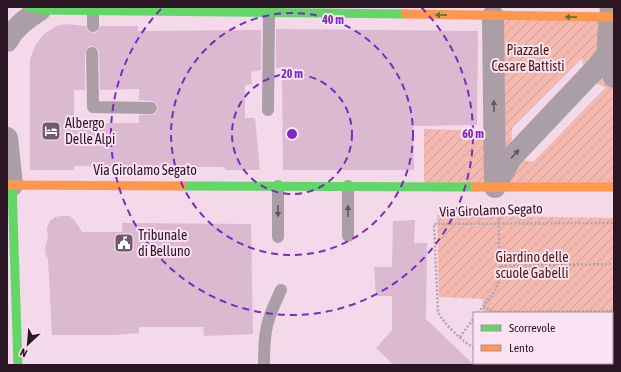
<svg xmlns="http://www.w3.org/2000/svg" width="621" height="372" viewBox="0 0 621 372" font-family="'Asap Condensed',sans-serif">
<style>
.garden{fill:url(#garden-furrows);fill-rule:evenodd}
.building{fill:#dbb9d0;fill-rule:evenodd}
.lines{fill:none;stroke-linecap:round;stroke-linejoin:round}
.path{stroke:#b3a3ae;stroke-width:2.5;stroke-dasharray:2 2;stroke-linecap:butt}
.lane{stroke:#ac9ea7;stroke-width:12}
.street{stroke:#ac9ea7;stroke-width:22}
.fast{stroke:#63d668;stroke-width:9}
.slow{stroke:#ff974d;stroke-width:9}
.oneway{fill:#477646}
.oneway2{fill:#65535f}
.ring{fill:none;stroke:#7b2cbf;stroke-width:2;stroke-dasharray:7 5}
.labels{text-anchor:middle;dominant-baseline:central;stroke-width:4;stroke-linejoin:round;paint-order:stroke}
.park-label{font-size:14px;fill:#4e1d0b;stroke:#fce3f3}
.poi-label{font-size:14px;fill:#2b1624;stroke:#fce3f3;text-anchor:start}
.street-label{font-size:14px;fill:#2b1624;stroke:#fce3f3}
.centre{fill:#7b2cbf;stroke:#fce3f3;stroke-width:2}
.ring-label{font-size:12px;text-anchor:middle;font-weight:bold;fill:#7b2cbf;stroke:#fce3f3;stroke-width:4;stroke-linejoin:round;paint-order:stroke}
</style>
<defs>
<pattern id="garden-furrows" width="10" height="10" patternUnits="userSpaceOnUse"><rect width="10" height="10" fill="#f3b9b0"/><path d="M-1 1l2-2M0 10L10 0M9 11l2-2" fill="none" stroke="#d09e97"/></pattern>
</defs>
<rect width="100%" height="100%" fill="#f3d9ea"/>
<!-- garden -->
<path class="garden" d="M614,19V191L424,189V129L490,131V20ZM582,58L585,80L606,87L533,162L511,158L512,128Z
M437,215L614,218V341H612V313H483V299L439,297Z"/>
<!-- building -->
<path class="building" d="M66,24L86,26L87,30L93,33L97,32L100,26H138V31L261,30V70L251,72L252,84L245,85V118H255L260,170H225V167L74,166V170H30V59L36,44L44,34L57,26ZM92,46L98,49L99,52L100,90L139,89V100L152,101L157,104L158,109L155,114L139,115V123H74V90H85V53L88,47Z
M276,29L478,31L477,125L413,126L414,170H283L282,67L276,68Z
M61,216H70L75,221L82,232H122V223L251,224L253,334L204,336L203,327H139V333L115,335H52L48,258L46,256L45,248L48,238L47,228L50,221L55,217Z
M415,220L414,243H427L426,319L474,365H394L376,348L392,330V296H376L374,267H392L393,221Z"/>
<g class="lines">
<!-- path -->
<path class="path" d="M501,266L614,264
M483,307L496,312L614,311
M478,313L496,289L500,278L498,207
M460,337L474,318
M474,348C463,342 443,323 438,312L434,224L614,223
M612,351H614"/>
<!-- lane -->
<path class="lane" d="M93,26V11
M92,53L93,107L151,108
M268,110L269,13
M278,186V237
M348,236V186
M264,365C264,354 264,342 266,331C268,316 275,303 281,290"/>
<!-- street -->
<path class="street" d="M611,7C609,30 604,56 614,77
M493,16L495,186
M7,41C15,27 26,19 40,10
M7,138L12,185
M495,187L511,158L597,67L608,53"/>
<!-- fast -->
<path class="fast" d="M29,7L40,10L405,14
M12,185L18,365
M182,186L475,187"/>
<!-- slow -->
<path class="slow" d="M405,14L614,17
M7,185L182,186
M475,187H614"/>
</g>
<!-- one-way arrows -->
<defs><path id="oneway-solid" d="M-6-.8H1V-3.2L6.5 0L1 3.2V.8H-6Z"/></defs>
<g class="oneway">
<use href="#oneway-solid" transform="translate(441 15) rotate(-179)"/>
<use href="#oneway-solid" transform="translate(571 17) rotate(-179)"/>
</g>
<g class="oneway2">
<use href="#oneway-solid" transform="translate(494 106) rotate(-91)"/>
<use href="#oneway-solid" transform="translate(515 154) rotate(-47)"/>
<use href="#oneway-solid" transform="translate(278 211) rotate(90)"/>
<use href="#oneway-solid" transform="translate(348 211) rotate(-89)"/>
</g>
<!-- distance rings -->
<g class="ring">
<circle cx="292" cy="134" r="60"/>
<circle cx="292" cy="134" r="121"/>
<path d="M421 7A181 181 0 1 1 163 7"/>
</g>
<!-- icons -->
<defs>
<symbol id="hotel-square" viewBox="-11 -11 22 22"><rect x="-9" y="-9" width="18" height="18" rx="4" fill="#715a69" stroke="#fce3f3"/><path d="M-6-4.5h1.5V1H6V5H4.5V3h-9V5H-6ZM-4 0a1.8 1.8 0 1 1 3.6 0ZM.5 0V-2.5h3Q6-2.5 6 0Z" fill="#fff"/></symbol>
<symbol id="civic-square" viewBox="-11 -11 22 22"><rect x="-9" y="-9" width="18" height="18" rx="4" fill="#715a69" stroke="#fce3f3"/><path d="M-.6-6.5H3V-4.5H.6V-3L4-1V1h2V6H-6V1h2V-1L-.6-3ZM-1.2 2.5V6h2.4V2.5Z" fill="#fff"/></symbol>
</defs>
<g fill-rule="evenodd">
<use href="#hotel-square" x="40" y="120" width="22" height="22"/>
<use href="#civic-square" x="113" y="232" width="22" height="22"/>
</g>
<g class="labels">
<!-- park labels -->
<g class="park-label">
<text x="528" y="50">Piazzale<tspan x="528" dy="16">Cesare Battisti</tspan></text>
<text x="532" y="257">Giardino delle<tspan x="532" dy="16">scuole Gabelli</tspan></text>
</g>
<!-- poi labels -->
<g class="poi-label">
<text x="65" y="123">Albergo<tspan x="65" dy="16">Delle Alpi</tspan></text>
<text x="138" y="235">Tribunale<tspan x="138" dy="16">di Belluno</tspan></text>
</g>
<!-- street labels -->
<g class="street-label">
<text x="145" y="170">Via Girolamo Segato</text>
<text transform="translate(491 210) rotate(-2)">Via Girolamo Segato</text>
</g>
</g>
<circle cx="292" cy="134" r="6" class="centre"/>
<g class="ring-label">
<text x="333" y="24">40 m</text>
<text x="292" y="78">20 m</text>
<text x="473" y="138">60 m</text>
</g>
<!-- border -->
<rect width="621" height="372" fill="none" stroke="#2b1624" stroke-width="16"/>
<!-- legend -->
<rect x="473" y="312" width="140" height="52" fill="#fce3f3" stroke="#a891a0"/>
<rect x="481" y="325" width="20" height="6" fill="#63d668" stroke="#a891a0"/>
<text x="509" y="332" font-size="12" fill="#2b1624">Scorrevole</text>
<rect x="481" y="345" width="20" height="6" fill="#ff974d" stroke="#a891a0"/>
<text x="509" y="352" font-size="12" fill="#2b1624">Lento</text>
<!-- north arrow -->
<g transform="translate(28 344) rotate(206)" stroke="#fce3f3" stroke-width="3" paint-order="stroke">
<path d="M0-3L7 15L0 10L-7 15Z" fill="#2b1624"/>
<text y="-6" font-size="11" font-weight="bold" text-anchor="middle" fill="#2b1624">N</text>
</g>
</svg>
